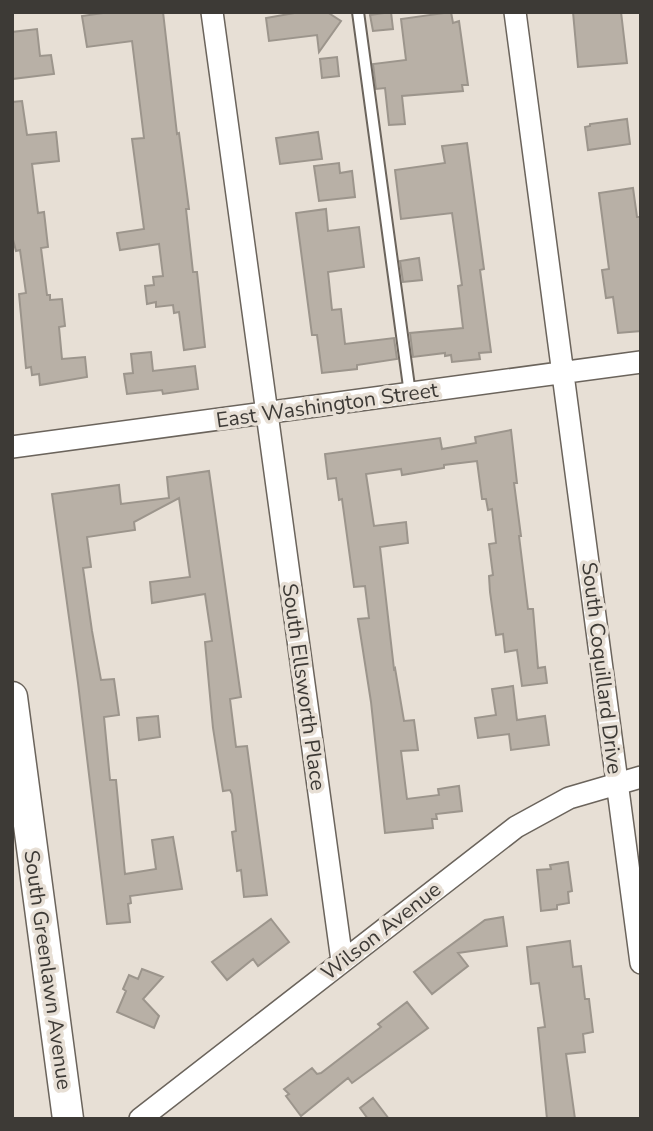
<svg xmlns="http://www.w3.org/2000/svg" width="653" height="1131" viewBox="0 0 653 1131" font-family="'Nunito Sans',sans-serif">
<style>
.building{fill:#b8b0a6;stroke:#9c958c;stroke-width:2}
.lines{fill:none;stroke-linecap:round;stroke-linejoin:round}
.lane-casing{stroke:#6b645c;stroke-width:14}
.street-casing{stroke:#6b645c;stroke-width:24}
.secondary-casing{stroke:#6b645c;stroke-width:33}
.lane{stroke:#fff;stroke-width:10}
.street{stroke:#fff;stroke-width:21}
.secondary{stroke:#fff;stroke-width:30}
.labels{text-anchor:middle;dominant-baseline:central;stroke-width:7;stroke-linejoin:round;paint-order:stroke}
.street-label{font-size:21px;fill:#3d3a36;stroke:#e7dfd5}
</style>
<rect width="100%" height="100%" fill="#e7dfd5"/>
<!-- building -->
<path class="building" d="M110,12H163L177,134L179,133L189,209H186L193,272H197L205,347L184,350L179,312L174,313L173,305L156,307V302L147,304L145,286L154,285L153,277L163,276L159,244L120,250L117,233L144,229L132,139L144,138L132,41L87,47L82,16Z
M300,12H327L341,21L319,52L317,35L269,41L266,18Z
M391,12L393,29L373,31L370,15Z
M451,12L453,23L459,21L468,85H462L463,91L402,96L405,124L389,125L385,88L376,89L373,64L406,60L401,19Z
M573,12H621L627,63L578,67Z
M37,29L40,56L51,55L54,74L12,79V32Z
M337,57L339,76L322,78L320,59Z
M22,101L27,135L56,132L59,161L32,164L38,213L44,212L48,247L41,248L47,295H50V300L62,299L65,326L59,327L62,359L85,357L87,377L40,385L39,374L32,375L31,367L26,368L19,294L26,293L20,250L16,251L12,236V102Z
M627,119L630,144L588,150L585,127L590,126V124Z
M318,132L322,159L280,164L276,138Z
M467,143L484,269L480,270L491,352L479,353L480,359L452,362L451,355L445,356V353L413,357L410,333L463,328L458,286L462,285L452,213L401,219L395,170L445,163L442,146Z
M339,163L340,173L352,171L355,197L319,201L314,166Z
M633,188L637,217H641V331L618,333L613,297L606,298L602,270L609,269L599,193Z
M326,209L328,231L359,227L364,267L328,272L332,310L341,309L345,344L394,338L397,359L357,365V369L322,373L317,335H312L296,213Z
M419,258L422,280L403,282L400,261Z
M151,352L153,371L195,366L198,389L163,394L162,390L127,394L124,374L133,373L131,354Z
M511,430L517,483H514L521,536H519L528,609H533L538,668L545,667L547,683L522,686L517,650L505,652L503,634L496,635L490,592L489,576L493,575L489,544L496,543L492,509L488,510L486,499H482L477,461L444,465V468L402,475L401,469L366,474L374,526L406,522L408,543L380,547L394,669L395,668L404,721L414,720L418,750L401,751L407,799L439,795L438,789L459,786L462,811L436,814L437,819H432L433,828L385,833L371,702L358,619L369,618L365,586L354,587L342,499L339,500L336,478L328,479L325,454L440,438L442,449L476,443L475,437Z
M209,471L241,697L230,699L236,747L247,746L267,895L244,897L241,870L237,871L232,832L236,831L232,794L230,790L223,791L213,728L205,642L212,641L205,594L152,603L150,582L190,577L179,498L134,522L135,530L87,537L91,567L83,568L92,631L101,680L114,679L119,715L104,717L110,780H116L125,874L156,869L152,840L173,837L182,889L130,896L131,903L128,904L130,922L107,924L78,683L52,494L119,485L121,504L169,498L167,477Z
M513,686L517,720L545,716L549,745L511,750L509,734L478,738L475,718L496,715L492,689Z
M158,716L160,737L139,740L137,718Z
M568,862L572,891L568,892L569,903L557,905V909L541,911L537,870L551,869L550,865Z
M503,917L507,946L458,953L468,966L432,994L414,972L485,920Z
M271,919L289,942L258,966L253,959L227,980L212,962Z
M570,941L573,967L581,966L585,999H589L593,1032L583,1034L585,1052L566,1054L575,1119H547L538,1028L545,1027L539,983L531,984L527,947Z
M142,969L163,977L143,999L159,1016L154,1028L117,1012L126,991L123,989L129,975L138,979Z
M407,1002L428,1028L352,1083L348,1078L301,1116L286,1096L289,1094L284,1089L312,1068L317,1074L321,1073L381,1027L378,1024Z
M373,1098L389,1119H368L360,1108Z"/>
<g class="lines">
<defs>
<path id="lane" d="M358,12L410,394"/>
<path id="street" d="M212,12L342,961
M515,12L641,963
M12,447L641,362
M140,1119L516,827L569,798L641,777"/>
<path id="secondary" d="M12,697L68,1119"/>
</defs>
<!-- lane casing -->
<use href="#lane" class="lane-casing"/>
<!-- street casing -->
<use href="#street" class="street-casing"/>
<!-- secondary casing -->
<use href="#secondary" class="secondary-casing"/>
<!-- lane -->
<use href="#lane" class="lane"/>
<!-- street -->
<use href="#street" class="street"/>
<!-- secondary -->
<use href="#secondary" class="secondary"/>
</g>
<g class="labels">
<!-- street labels -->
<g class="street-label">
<text transform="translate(327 405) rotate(-8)">East Washington Street</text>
<text transform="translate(602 668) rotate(83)">South Coquillard Drive</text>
<text transform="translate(304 687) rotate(82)">South Ellsworth Place</text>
<text transform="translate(381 931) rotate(-38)">Wilson Avenue</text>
<text transform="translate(48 970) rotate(82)">South Greenlawn Avenue</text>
</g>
</g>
<!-- border -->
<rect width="653" height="1131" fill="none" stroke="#3d3a36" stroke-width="28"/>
</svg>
